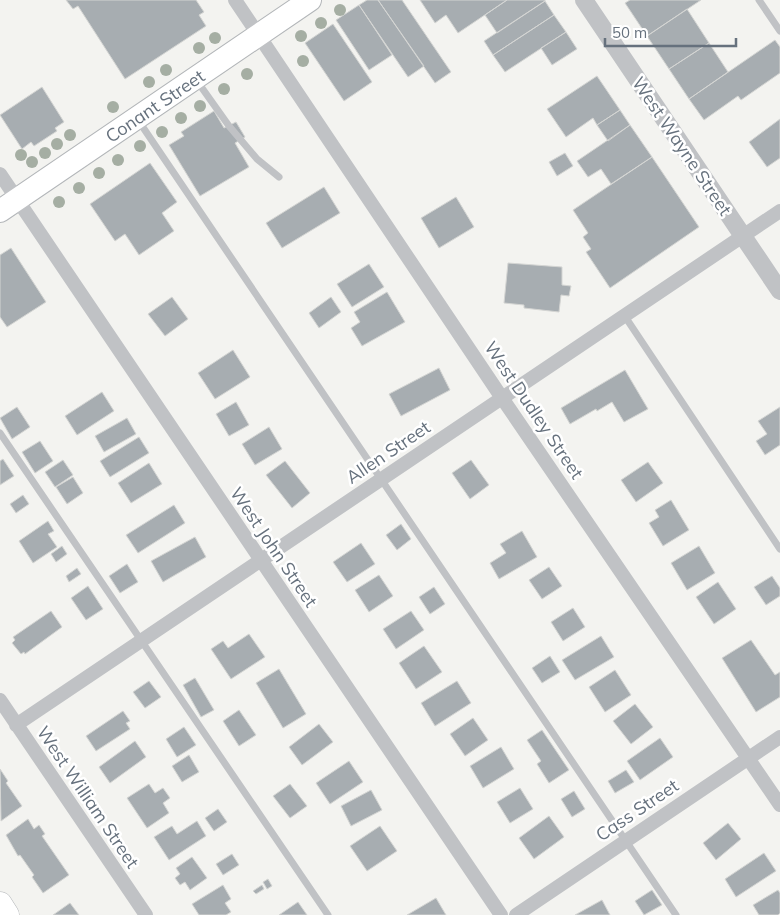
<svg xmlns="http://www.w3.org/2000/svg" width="780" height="915" viewBox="0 0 780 915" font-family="Mulish,sans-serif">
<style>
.building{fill:#a7adb1;stroke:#d4d5d3}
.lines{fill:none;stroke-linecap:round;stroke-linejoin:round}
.primary-casing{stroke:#b3b6b9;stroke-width:24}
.trunk-casing{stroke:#b2b5b8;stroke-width:25}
.service{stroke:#c0c2c5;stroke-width:7}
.minor{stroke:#c0c2c5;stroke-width:14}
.tertiary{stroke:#c0c2c5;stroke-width:18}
.primary{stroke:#fff;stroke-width:22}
.trunk{stroke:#fff;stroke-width:24}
.tree{fill:#a5aea3}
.labels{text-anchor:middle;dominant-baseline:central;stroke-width:5;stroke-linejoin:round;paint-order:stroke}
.street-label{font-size:18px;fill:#66717d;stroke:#fff}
</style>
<rect width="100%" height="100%" fill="#f3f3f0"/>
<!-- building -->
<path class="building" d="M66,0H196L204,12L199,15L206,26L125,79L78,6L73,9Z
M367,0H378L424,66L408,77L359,5Z
M378,0H402L451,72L435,83Z
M420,0H507L458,33L446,15L435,23Z
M507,0H545V1L497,33L485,15Z
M630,0H701L647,36L625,3Z
M545,1L554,15L493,55L484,41Z
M359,5L392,55L369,70L336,20Z
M687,9L709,43L669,69L647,36Z
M554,15L566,32L505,72L493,55Z
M333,24L372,82L344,101L305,43Z
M566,32L577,49L552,65L541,48Z
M775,40L780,47V73L741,100L738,96L704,120L689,99Z
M709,43L728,72L689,99L669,69Z
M597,76L620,110L597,125L593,118L566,137L547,109Z
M42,87L64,122L55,128L57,131L34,146L31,142L22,149L0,115Z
M620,110L630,125L608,141L597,125Z
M214,111L224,128L236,122L245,137L235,143L249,167L200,196L169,145L184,136L181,132Z
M780,119V158L767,167L749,142Z
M630,125L652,157L611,184L601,169L588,177L577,161Z
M565,153L573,166L557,176L549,162Z
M652,157L699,227L610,288L586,252L591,249L583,237L588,233L573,210Z
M150,163L177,202L162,213L174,231L139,255L125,234L115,241L90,204Z
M324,187L340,213L282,248L266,223Z
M456,197L474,227L439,248L421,218Z
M11,248L46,302L7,327L0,317V255Z
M508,263L562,267V285L571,286L569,296L561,295L559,312L524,308V305L504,303Z
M369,264L384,287L352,307L337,284Z
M387,292L405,322L362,346L351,328L360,322L354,312Z
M172,297L188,319L165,336L148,314Z
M331,297L341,312L319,328L309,313Z
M233,350L250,377L215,399L198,373Z
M439,368L450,390L401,416L389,394Z
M625,370L648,409L624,422L612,402L597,411L596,409L570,424L561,408Z
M102,392L114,411L77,435L65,416Z
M236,402L249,425L229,436L216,414Z
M17,407L30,427L12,439L0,418Z
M780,407V445L765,455L756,441L767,434L758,421Z
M127,418L136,434L104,452L95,436Z
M269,427L282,449L255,465L242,444Z
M139,437L149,453L110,477L100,461Z
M40,441L53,461L35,473L22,452Z
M3,459L14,476L0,485V461Z
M63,460L73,475L55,487L45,472Z
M471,460L489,485L470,499L452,473Z
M285,461L310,493L292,508L266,475Z
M648,462L663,483L636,502L621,480Z
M149,463L162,484L131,503L118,483Z
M73,477L83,493L67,504L56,487Z
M23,495L29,504L16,513L10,504Z
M671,500L689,530L663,546L649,523L659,517L655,510Z
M174,505L185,523L138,553L126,535Z
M48,521L54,531L48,534L57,547L33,563L19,541Z
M401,524L411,539L397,550L386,535Z
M522,531L537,557L499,579L490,563L506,553L500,544Z
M195,537L206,557L163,582L151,561Z
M361,543L375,564L347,582L333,562Z
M62,546L67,554L56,562L51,554Z
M699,546L715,573L687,590L671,563Z
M127,564L138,582L120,593L109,576Z
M549,567L562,586L542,599L529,580Z
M77,568L81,574L69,582L66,576Z
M379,575L393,596L369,612L355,590Z
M772,576L780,588V596L766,605L754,587Z
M718,582L736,609L714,624L696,597Z
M88,586L103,609L86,620L71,598Z
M434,587L445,604L430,614L419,597Z
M573,608L585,627L563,641L551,622Z
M51,611L62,627L25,654L24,652L21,654L12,643L15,640L13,637Z
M411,611L424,630L396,649L383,629Z
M249,634L265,657L231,679L211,649L223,641L228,648Z
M601,636L614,657L575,680L562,660Z
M751,640L775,675L780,672V697L756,712L722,658Z
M424,646L442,672L416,689L399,663Z
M550,656L560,672L542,683L532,668Z
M279,669L306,714L283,728L256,683Z
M615,670L631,695L605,712L589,687Z
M195,678L214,710L201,717L183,685Z
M149,681L161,697L145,708L133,692Z
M457,681L471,703L435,726L421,703Z
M635,704L653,727L631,744L613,721Z
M239,710L256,735L239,746L223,721Z
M123,711L130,721L126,723L130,729L96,751L86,736Z
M473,718L488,740L465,756L450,734Z
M319,724L333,742L302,765L289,747Z
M184,727L196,745L177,757L166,739Z
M542,730L569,770L549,783L537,764L541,761L527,740Z
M660,738L673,757L640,780L627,761Z
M135,741L146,757L110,783L99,767Z
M501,747L514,769L483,788L470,766Z
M189,755L199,772L182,782L172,766Z
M349,761L363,782L330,804L316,783Z
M0,769L8,781L6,783L22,806L1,821Z
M626,770L634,782L615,793L608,781Z
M149,784L155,793L163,788L170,798L163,803L169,813L147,828L127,798Z
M290,784L307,806L290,818L273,796Z
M520,788L533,809L510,823L497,802Z
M371,790L382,810L351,826L341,806Z
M574,791L585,809L572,817L561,799Z
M218,809L227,822L214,831L205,818Z
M549,816L564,837L534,859L519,838Z
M28,819L34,829L39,825L45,834L42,836L69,875L43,893L32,877L34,875L20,855L18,856L6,835Z
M197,821L206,836L169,860L154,837L172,826L177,834Z
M728,823L741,839L716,860L703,843Z
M380,826L397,851L367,871L350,846Z
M764,853L776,871L736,897L725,879Z
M232,854L239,865L223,875L216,864Z
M192,857L207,878L190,890L185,882L180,885L175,878L180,874L176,868Z
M268,879L272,886L267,889L263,882Z
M223,885L231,899L225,903L231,912L226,915H199L192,904Z
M262,885L264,889L256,894L253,891Z
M652,890L662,905L644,915L635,901Z
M778,890L780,893V913L778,915H759L753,905Z
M436,898L446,915H407Z
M602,900L610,915H575Z
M298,902L307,915H279Z
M70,903L79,915H53Z"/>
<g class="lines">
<defs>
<path id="primary" d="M0,211L310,0"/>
<path id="trunk" d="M0,904L7,915"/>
</defs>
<!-- primary casing -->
<use href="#primary" class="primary-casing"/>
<!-- trunk casing -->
<use href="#trunk" class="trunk-casing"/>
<!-- service -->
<path class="service" d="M759,0L780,31
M197,81L229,126L257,159L279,177
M138,120L676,915
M624,315L780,549
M0,433L328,915"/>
<!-- minor -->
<path class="minor" d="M235,0L502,398L780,805
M0,174L501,915
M0,700L146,915
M16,725L780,211
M516,915L780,737"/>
<!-- tertiary -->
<path class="tertiary" d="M584,0L780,291"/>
<!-- primary -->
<use href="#primary" class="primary"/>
<!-- trunk -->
<use href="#trunk" class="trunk"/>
</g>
<!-- trees -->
<g class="tree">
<circle cx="340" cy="10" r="6"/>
<circle cx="321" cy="23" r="6"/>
<circle cx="301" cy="36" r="6"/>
<circle cx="215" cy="38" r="6"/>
<circle cx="199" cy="48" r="6"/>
<circle cx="303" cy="61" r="6"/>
<circle cx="166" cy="70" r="6"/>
<circle cx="247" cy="74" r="6"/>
<circle cx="149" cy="82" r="6"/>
<circle cx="224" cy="89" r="6"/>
<circle cx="200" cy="106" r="6"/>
<circle cx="113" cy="107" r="6"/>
<circle cx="181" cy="118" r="6"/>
<circle cx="162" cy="132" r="6"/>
<circle cx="70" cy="135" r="6"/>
<circle cx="57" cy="144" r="6"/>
<circle cx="140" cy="146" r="6"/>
<circle cx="45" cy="153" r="6"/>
<circle cx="21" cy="155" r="6"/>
<circle cx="118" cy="160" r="6"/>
<circle cx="32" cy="162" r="6"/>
<circle cx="99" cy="173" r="6"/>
<circle cx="79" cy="188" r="6"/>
<circle cx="59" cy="202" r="6"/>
</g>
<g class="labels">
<!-- street labels -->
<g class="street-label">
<text transform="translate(155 106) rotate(-34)">Conant Street</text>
<text transform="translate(682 146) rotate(56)">West Wayne Street</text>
<text transform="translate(534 410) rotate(56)">West Dudley Street</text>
<text transform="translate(388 452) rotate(-34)">Allen Street</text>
<text transform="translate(274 547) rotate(56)">West John Street</text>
<text transform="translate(88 797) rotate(56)">West William Street</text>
<text transform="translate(637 810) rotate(-34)">Cass Street</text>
</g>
</g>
<!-- scale -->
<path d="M605 38v8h131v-8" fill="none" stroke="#66717d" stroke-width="2.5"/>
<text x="612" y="38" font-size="15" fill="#66717d" stroke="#ffffff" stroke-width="4" paint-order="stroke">50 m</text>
</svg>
